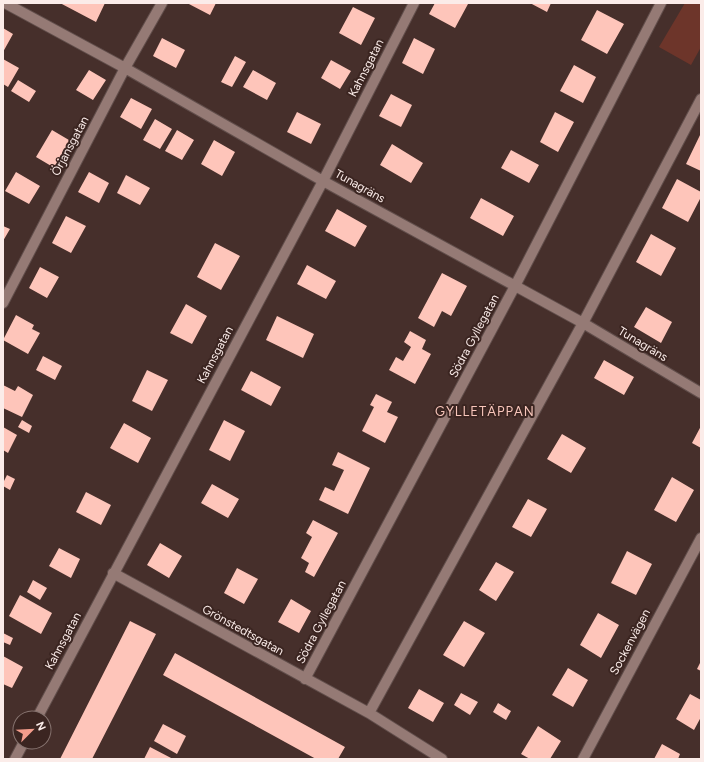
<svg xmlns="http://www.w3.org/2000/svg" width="704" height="762" viewBox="0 0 704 762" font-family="Figtree,sans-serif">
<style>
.green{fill:#6d352a}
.building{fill:#fec5ba}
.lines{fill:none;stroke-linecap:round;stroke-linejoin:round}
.street-casing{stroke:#614e4b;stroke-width:12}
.street{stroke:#957a75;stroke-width:10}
.labels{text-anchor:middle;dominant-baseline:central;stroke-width:4;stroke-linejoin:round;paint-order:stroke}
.street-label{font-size:12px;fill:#fbece9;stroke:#3b2521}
.neighbourhood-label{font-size:13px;letter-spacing:1px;fill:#f8c6bb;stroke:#3b2521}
</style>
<rect width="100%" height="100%" fill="#462f2b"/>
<!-- green -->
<path class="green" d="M685,3H701V47L691,65L659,47Z"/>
<!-- building -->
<path class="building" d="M60,3H105L96,22Z
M187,3H216L210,15Z
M435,3H467L468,4L455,28L429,14Z
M530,3H551L547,12Z
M353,7L375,18L361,45L339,33Z
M597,10L624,24L607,54L581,40Z
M3,28L13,34L3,52Z
M162,38L185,50L176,68L153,56Z
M414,38L435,49L423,74L402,63Z
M235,56L246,62L232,87L221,82Z
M3,59L19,68L8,87L3,84Z
M331,60L351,71L340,89L321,78Z
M574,65L596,77L583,103L560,91Z
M89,70L106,80L93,100L76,90Z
M253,70L276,83L267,100L243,87Z
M18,80L36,91L29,102L11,91Z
M391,94L412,105L401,127L379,116Z
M131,98L152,109L141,129L120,117Z
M297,112L321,124L311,144L287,132Z
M555,112L574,122L558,152L540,142Z
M155,119L172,129L160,149L143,140Z
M52,130L74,143L58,170L36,157Z
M177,130L194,140L182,160L165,151Z
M701,133V171L686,164Z
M214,140L235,152L222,176L201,164Z
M392,144L423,163L411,183L380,165Z
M511,150L539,165L529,183L501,168Z
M16,172L40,186L29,204L5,191Z
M89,172L109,183L99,203L78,192Z
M126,175L150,188L140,205L117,193Z
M677,179L701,192V197L688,222L662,208Z
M481,198L514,216L503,236L470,218Z
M337,209L367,226L355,247L325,231Z
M66,216L86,226L71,253L52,243Z
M3,226L10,229L3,241Z
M651,234L676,248L661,276L636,262Z
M215,243L240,256L221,290L197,277Z
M307,265L336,281L326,299L297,284Z
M40,267L59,277L47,298L29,288Z
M442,273L467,286L451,316L442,311L434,327L418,318Z
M186,304L207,316L192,344L170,333Z
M646,307L672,322L661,343L634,327Z
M16,315L34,325L32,329L40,333L28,354L3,340Z
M277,316L314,334L303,358L266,340Z
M410,331L426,340L422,349L431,354L415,384L389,370L396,357L403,361L411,347L404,342Z
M43,356L62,366L55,380L36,370Z
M604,360L634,377L624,395L594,378Z
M147,370L168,380L152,411L132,401Z
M251,371L281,387L271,406L241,390Z
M3,385L15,391L18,386L33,395L22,417L3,408Z
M376,394L392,402L387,412L398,417L385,443L362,431L374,407L370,405Z
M22,420L32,426L29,433L18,427Z
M224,420L245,431L230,461L209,450Z
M124,423L151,438L138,463L110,448Z
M701,426V448L692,443Z
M3,427L17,435L8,453L3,450Z
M562,434L586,448L571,473L547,459Z
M338,452L370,468L348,514L319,500L325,487L334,491L344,470L332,465Z
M7,475L15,479L10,490L3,486V483Z
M672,477L694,490L676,522L654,510Z
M212,484L239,499L228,518L201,503Z
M86,492L111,505L101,525L76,512Z
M528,499L547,509L531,537L512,527Z
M313,520L338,533L314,577L305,572L309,563L301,558L312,537L306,533Z
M160,543L182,556L169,578L147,565Z
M59,548L80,559L71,578L49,566Z
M627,551L652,564L636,595L611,583Z
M496,562L514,572L496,601L479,590Z
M237,568L258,579L244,604L224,593Z
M33,580L47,588L40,600L27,592Z
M20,595L52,613L41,634L9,616Z
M291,599L311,611L299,633L278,622Z
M598,613L619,625L601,658L580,645Z
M130,621L156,634L92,759H60Z
M464,621L485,633L464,667L443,655Z
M3,633L13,638L10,645L3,642Z
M175,653L345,747L338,759H316L163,675Z
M3,656L23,667L12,688L3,684Z
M701,661V671L697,669Z
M568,668L588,680L573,707L552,695Z
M419,689L444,703L433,722L408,708Z
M461,693L478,702L470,715L454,705Z
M690,694L701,700V717L694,730L676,719Z
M498,703L511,711L506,720L493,712Z
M163,724L186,736L177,754L154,741Z
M538,726L561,741L550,759H530L521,754Z
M662,744L680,754L678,759H654Z
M150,747L173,759H144Z"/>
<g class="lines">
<defs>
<path id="street" d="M5,3L125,68L323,181L583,323L701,393
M3,303L125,68L162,3
M113,573L369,713L442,759
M305,679L515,286L661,3
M369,713L583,323L701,99
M37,718L323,181L414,3
M15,759L24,742
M583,759L701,538"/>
</defs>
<!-- street casing -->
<use href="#street" class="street-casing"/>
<!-- street -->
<use href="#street" class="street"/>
</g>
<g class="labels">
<!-- street labels -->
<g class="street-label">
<text transform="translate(366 68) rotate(-63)">Kahnsgatan</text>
<text transform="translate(70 146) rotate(-62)">Örjansgatan</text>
<text transform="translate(360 186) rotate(29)">Tunagräns</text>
<text transform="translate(474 336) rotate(-62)">Södra Gyllegatan</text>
<text transform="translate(643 344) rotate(31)">Tunagräns</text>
<text transform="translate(215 355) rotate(-62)">Kahnsgatan</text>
<text transform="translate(321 622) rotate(-62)">Södra Gyllegatan</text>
<text transform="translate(243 630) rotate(29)">Grönstedtsgatan</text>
<text transform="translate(63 641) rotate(-62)">Kahnsgatan</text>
<text transform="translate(630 642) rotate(-62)">Sockenvägen</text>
</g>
<!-- neighbourhood labels -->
<g class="neighbourhood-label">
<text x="485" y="411">GYLLETÄPPAN</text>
</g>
</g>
<!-- border -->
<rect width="704" height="762" fill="none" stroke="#fbece9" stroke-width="8"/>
<!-- north arrow -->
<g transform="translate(32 730) rotate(66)"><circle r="19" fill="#3b2521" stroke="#887571"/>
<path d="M0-3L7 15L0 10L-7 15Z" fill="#f49d8c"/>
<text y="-6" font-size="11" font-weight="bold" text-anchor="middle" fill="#fbece9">N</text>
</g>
</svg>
